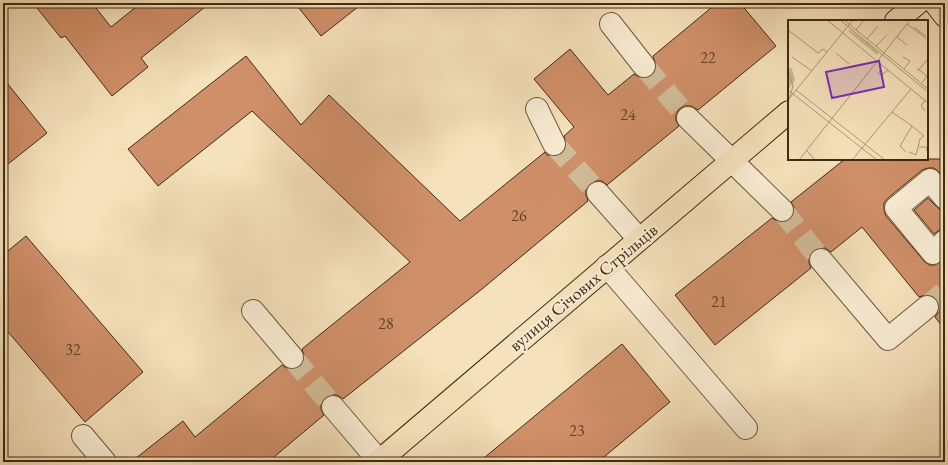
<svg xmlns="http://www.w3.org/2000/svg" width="948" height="465" viewBox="0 0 948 465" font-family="'EB Garamond',serif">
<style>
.building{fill:#cf8f69;stroke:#402a13}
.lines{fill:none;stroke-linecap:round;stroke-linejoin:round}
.minor-tunnel{stroke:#d1bc99;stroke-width:22;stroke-dasharray:22 11;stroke-linecap:butt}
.minor-casing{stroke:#6d583d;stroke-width:24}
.major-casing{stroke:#402a13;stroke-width:24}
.minor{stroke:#f8ecd3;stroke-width:22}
.major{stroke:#f5e1bb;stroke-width:22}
.labels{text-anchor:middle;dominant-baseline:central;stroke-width:4;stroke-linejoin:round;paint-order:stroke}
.number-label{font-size:16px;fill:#644328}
.street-label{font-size:18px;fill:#402a13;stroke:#f8ecd3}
.inset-road{fill:none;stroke:#ad9878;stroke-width:1}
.view{fill:#7b2cbf;fill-opacity:0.15;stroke:#7b2cbf;stroke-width:2}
.inset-edge{fill:none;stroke:#402a13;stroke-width:2}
</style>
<rect width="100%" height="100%" fill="#f5e1bb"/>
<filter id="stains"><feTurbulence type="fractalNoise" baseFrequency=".005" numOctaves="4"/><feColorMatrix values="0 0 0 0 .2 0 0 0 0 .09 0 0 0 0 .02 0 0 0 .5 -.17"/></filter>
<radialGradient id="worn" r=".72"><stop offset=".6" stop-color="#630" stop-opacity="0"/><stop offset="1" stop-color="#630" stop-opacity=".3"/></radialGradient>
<!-- building -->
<path class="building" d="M33,3H92L111,27L141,3H210L141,58L148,67L112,96L65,36L61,38Z
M295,3H363L321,36Z
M717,3H740L776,46L698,110L691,106H684L679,109L676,115V121L679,126L607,185L602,181H596L590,183L586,189V195L588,201L482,289L343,399L337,395H331L325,397L321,403V410L324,415L268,462H131L183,421L195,437L282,365L288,369H294L300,367L304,361V355L302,349L410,262L252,111L158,186L128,149L246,56L301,125L329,95L460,221L545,152L547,155L554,156L560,155L565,151L566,144L564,136L574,127L534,79L570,49L608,95L634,74L639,77L645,78L652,76L656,70V65L653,56Z
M3,78L47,133L3,168Z
M845,159H945V178L939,172L934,168H928L922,170L888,198L884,203V210L886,216L924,261L929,265H935L945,259V330L935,317L939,311V305L937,299L931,295H925L919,297L862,227L831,252L825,248H819L813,250L809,256V263L811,268L715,345L675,295L772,218L779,222H786L791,219L794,213V207L791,202Z
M928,198L940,210H945V229H941L934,234L914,210Z
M26,236L143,372L85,422L3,326V255Z
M622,344L670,402L598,462H479Z"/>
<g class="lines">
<!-- minor-tunnel -->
<path class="minor-tunnel" d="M644,66L688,118
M554,144L598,193
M782,210L821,260
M927,307L945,292
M292,357L333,407"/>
<defs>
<path id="minor" d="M611,24L644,66
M537,109L554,144
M688,118L782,210
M598,193L639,239
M945,198L930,180L896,208L933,253L945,241
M821,260L888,339L927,307
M607,266L746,428
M253,311L292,357
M333,407L379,461
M83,436L105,462"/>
<path id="major" d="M935,3L945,16
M896,21L918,3
M378,462L789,112"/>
</defs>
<!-- minor casing -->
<use href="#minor" class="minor-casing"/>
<!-- major casing -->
<use href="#major" class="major-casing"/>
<!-- minor -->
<use href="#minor" class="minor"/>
<!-- major -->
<use href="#major" class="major"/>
</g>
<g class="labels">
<!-- number labels -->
<g class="number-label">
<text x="708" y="57">22</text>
<text x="628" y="114">24</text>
<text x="519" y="215">26</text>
<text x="719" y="301">21</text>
<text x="386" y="323">28</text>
<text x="73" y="349">32</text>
<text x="577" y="430">23</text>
</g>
<!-- street labels -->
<g class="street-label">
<text transform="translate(583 287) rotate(-40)">вулиця Січових Стрільців</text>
</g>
</g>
<!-- overview -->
<g transform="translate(788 20)">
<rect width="140" height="140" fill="#f5e1bb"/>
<path d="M62,10L84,26L91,33L89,35L60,11ZM0,46L4,49L7,60L1,69Z" fill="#c4c18b"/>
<path class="inset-road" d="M39,0L140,83M52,0L140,72M56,0L140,69M119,4L138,18M126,7L138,16M0,10L30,33L35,29L39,32M68,10L76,0M109,17L119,25M79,19L90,6M88,26L99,15M48,33L61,44M4,37L24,51M115,37L122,41L116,49M129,48L139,56L134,63M0,50L5,66L0,83M130,51L139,40M94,53L93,55L90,53L92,51L95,54L100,50M0,70L89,140M8,70L97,140M0,80L65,0M137,80L133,86L137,91M104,92L124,106L112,126L118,132M131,127H138L140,133M19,131L27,140M121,132L128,135L132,119L136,116L124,106M11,140L122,0M64,140L123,69"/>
<path class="view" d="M91,41L96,67L44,78L38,52Z"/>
<rect width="140" height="140" class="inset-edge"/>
</g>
<!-- margin -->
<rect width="948" height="465" fill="none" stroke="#f5e1bb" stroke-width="16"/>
<rect x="4" y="4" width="940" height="457" fill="none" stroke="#402a13" stroke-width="2"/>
<rect x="8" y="8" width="932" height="449" fill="none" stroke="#402a13"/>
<rect width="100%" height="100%" filter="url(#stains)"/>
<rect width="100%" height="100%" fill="url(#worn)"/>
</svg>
